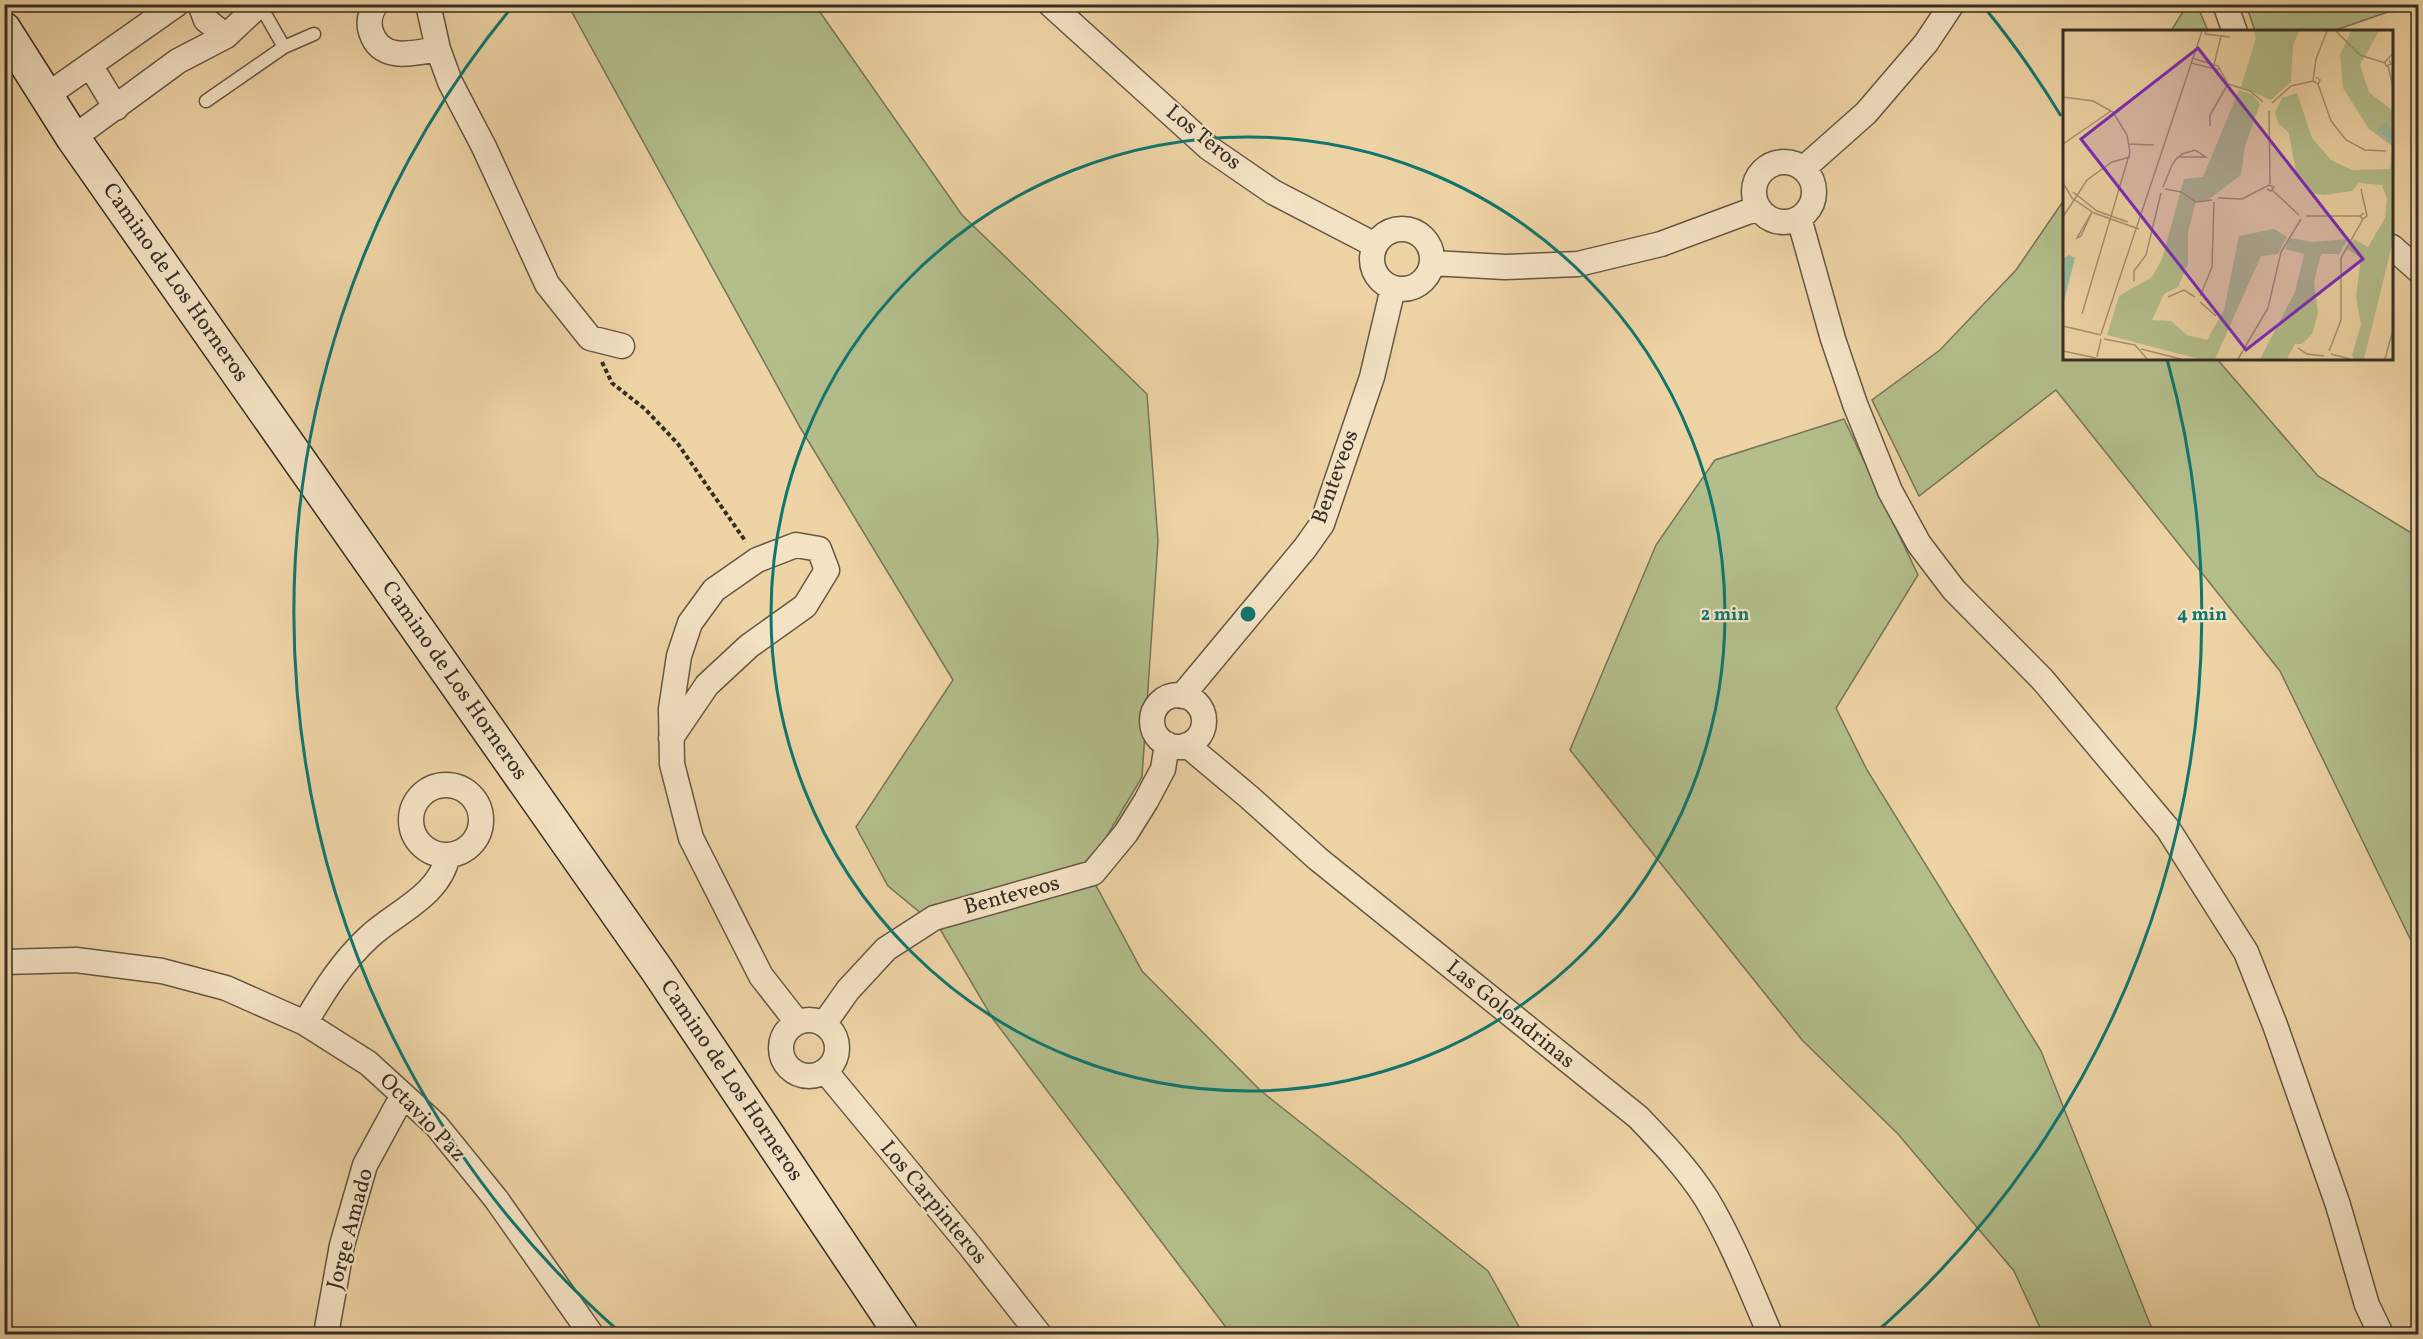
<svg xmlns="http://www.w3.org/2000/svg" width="2423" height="1339" viewBox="0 0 2423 1339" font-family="Vollkorn,serif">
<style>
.green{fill:#b3be8b;stroke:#757658;stroke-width:1.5}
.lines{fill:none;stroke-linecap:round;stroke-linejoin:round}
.lane-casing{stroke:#655745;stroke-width:15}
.street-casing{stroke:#655745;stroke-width:27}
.secondary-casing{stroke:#372e25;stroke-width:36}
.path{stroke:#372e25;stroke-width:4;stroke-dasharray:4.5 3;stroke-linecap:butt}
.lane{stroke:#f4e2c4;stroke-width:12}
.street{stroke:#f4e2c4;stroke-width:24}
.secondary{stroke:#f4e2c4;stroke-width:33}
.ring{fill:none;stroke:#0f766e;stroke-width:3}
.labels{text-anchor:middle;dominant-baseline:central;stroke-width:4.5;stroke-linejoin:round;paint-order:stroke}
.street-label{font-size:22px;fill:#372e25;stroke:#f4e2c4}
.inset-road{fill:none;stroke:#a59171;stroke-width:1.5}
.view{fill:#7b2cbf;fill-opacity:0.15;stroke:#7b2cbf;stroke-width:3}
.inset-edge{fill:none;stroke:#372e25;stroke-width:3}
.centre{fill:#0f766e;stroke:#f4e2c4;stroke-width:3}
.ring-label{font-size:18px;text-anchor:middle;font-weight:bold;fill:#0f766e;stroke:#f4e2c4;stroke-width:4.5;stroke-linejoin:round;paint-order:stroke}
</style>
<rect width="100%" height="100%" fill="#eed3a4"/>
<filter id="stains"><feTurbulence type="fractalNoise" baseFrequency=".00333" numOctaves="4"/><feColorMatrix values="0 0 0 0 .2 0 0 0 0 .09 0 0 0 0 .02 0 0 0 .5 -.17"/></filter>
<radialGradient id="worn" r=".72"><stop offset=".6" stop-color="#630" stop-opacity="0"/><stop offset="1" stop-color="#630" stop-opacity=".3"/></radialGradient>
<!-- green -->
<path class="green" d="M568,5H815L962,215L1147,394L1158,541L1142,777L1104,841L1084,863L1142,971L1261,1091L1488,1271L1523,1334H1231L993,1019L940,929L888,886L856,827L953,680L801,429Z
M1522,5L1658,4V5L1656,7L1572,12Z
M2187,5H2197L2208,31H2171Z
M2246,5H2418V18L2408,5L2333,31H2255Z
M2064,200V358L2217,359L2318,476L2418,537V955L2280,671L2056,390L1919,496L1872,400L1940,350L2016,270Z
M1844,419L1918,575L1836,708L1867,770L2041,1051L2150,1324L2156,1334H2043L2014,1271L1898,1134L1802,1040L1570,750L1656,545L1715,460Z"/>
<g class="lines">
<defs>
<path id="lane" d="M260,5L284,47
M206,101L284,47L314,34"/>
<path id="street" d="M200,4L206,20L226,36
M376,4C370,12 368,23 371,32C381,63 414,53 438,49
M428,4L438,49L450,82L484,147L547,284L590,338L622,346
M1050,4L1209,148L1273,192L1375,245
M2225,4L2235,32
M90,65L116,108
M46,96L177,4
M73,138L178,61L226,36L260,4
M1754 192a30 30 0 1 1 60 0a30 30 0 1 1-60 0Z
M1804,168L1866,113L1926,43L1952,4
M1799,218L1833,339L1855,404L1890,491L1919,544L1954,590L2042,679L2168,829L2246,952L2275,1025L2338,1205L2367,1305L2381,1334
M1372 259a30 30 0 1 1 60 0a30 30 0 1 1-60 0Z
M2392,247L2418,270
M1432,263L1505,267L1578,264L1661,244L1758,208
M1152 721a26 26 0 1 1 52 0a26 26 0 1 1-52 0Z
M1182,696L1305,548L1322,524L1372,377L1393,288
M671,738L707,685L749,646L805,606L827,570L819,549L796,545L757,560L714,590L690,623L679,656L671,709L672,764L691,838L761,976L797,1022
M1187,745L1249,797L1318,859L1638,1117C1662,1142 1687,1168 1706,1198C1732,1241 1750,1288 1770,1334
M411 820a35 35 0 1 1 70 0a35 35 0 1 1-70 0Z
M4,962L76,960L162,971L226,988L305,1023L368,1063L436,1125L496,1199L591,1334
M781 1048a28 28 0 1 1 56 0a28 28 0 1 1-56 0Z
M305,1023C324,991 342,962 369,937C397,911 440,896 448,855
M824,1024L848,990L886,949L934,918L1093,873L1126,833L1146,801L1163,769L1167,744
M826,1072L970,1246L1039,1334
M326,1334L342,1245L365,1165L403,1095"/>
<path id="secondary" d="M4,29L73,138L657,970L901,1334"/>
</defs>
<!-- lane casing -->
<use href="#lane" class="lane-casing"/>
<!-- street casing -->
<use href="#street" class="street-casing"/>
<!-- secondary casing -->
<use href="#secondary" class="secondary-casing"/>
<!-- path -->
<path class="path" d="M602,362L612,383L645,409L678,444L746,542"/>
<!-- lane -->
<use href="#lane" class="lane"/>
<!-- street -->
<use href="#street" class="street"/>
<!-- secondary -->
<use href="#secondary" class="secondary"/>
</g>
<!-- distance rings -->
<g class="ring">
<circle cx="1248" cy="614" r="477"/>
<path d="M622 1334A954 954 0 0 1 512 7M1984 7A954 954 0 0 1 2061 116M2167 359A954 954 0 0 1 1874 1334"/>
</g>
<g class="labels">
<!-- street labels -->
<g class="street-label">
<text transform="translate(1203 138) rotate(39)">Los Teros</text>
<text transform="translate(175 283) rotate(55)">Camino de Los Horneros</text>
<text transform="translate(1336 477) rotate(-70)">Benteveos</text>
<text transform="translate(454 681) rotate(55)">Camino de Los Horneros</text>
<text transform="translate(1012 896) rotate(-15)">Benteveos</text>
<text transform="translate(1510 1015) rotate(39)">Las Golondrinas</text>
<text transform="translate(731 1081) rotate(56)">Camino de Los Horneros</text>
<text transform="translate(422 1118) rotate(46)">Octavio Paz</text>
<text transform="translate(933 1203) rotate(50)">Los Carpinteros</text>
<text transform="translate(351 1229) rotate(-75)">Jorge Amado</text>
</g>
</g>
<!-- overview -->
<g transform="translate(2063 30)">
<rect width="330" height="330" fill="#eed3a4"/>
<path d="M191,1H236L230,15L228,52L208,70L178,57L193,8ZM288,1H316L297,35L306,62L330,81V211L301,329H291L289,325L298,295L293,267L298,228L284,219L291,209L305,217L322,188L324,169L319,155L296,153L289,161L261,165L247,163L233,142L226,103L215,93L212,82L219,68L234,63L249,108L268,130L289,140L327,139L329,116L306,99L280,58L277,25ZM176,60L190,65L197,74L182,116L178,145L145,170L133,171L125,202V234L115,257L101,264L89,290L108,291L124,305L144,310L161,280L176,206L211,199L224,207L215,224L198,226L152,329H136L44,305L56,266L89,247L99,229L121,149L140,147ZM227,208L249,212L285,209L276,224H258L251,252L255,284L249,304L239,314H232L224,329H197L232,262L241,224L222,219Z" fill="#b3be8b"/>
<path d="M323,92L330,101V114L314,100ZM6,225L12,228L0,275V229Z" fill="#9bb9a2"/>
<path class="inset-road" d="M143,1L142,4L167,7M273,1L297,25L322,33M129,28L155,36L165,54L187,61L200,72M326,30L328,34L323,36L322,32L330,23M128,33L156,40M151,35L158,6M325,36L330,57M253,47L257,50L255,54L250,51L253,29L264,1M255,54L268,91L283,110L302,120L323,121M0,67L30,71L50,82L64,105L67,122L19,284M209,73L228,56L250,51M206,81L207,154M147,96V85L165,54M0,114L48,81M66,114L91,115M0,153L9,168L31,183L76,199M100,157L109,135L114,128L116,127L119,124L132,120L143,127H116M102,159L118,162L133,172L149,170M298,159L304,186L300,189L297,186L301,183M209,160L236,185M10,162L34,181L65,192M155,168L179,169L206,155L211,157L208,161L204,159M243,186H297M0,187L24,150L49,132L67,127M18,206L14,208L29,182M18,206L29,182M71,251V241L83,225L98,163M137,266L149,237L151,172M105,267L121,260L132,267M137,272L153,286M0,296L38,305M38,304L139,1M41,309L72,315L84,329M235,318L244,324L261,326M78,319L118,329M0,321L33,328M266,321L278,290V228L300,189M268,324L287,329M34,327L38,309M175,329L205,278L218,222L238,189M322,329L330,300"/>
<path class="view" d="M135,18L300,229L183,320L18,109Z"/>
<rect width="330" height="330" class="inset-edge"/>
</g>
<circle cx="1248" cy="614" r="9" class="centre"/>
<g class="ring-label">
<text x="1725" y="620">2 min</text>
<text x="2202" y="620">4 min</text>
</g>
<!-- margin -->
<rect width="2423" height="1339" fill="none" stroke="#eed3a4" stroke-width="24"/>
<rect x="6" y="6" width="2411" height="1327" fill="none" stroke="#372e25" stroke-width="3"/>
<rect x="12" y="12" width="2399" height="1315" fill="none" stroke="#372e25" stroke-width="1.5"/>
<rect width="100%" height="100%" filter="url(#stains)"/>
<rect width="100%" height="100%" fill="url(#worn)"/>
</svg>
